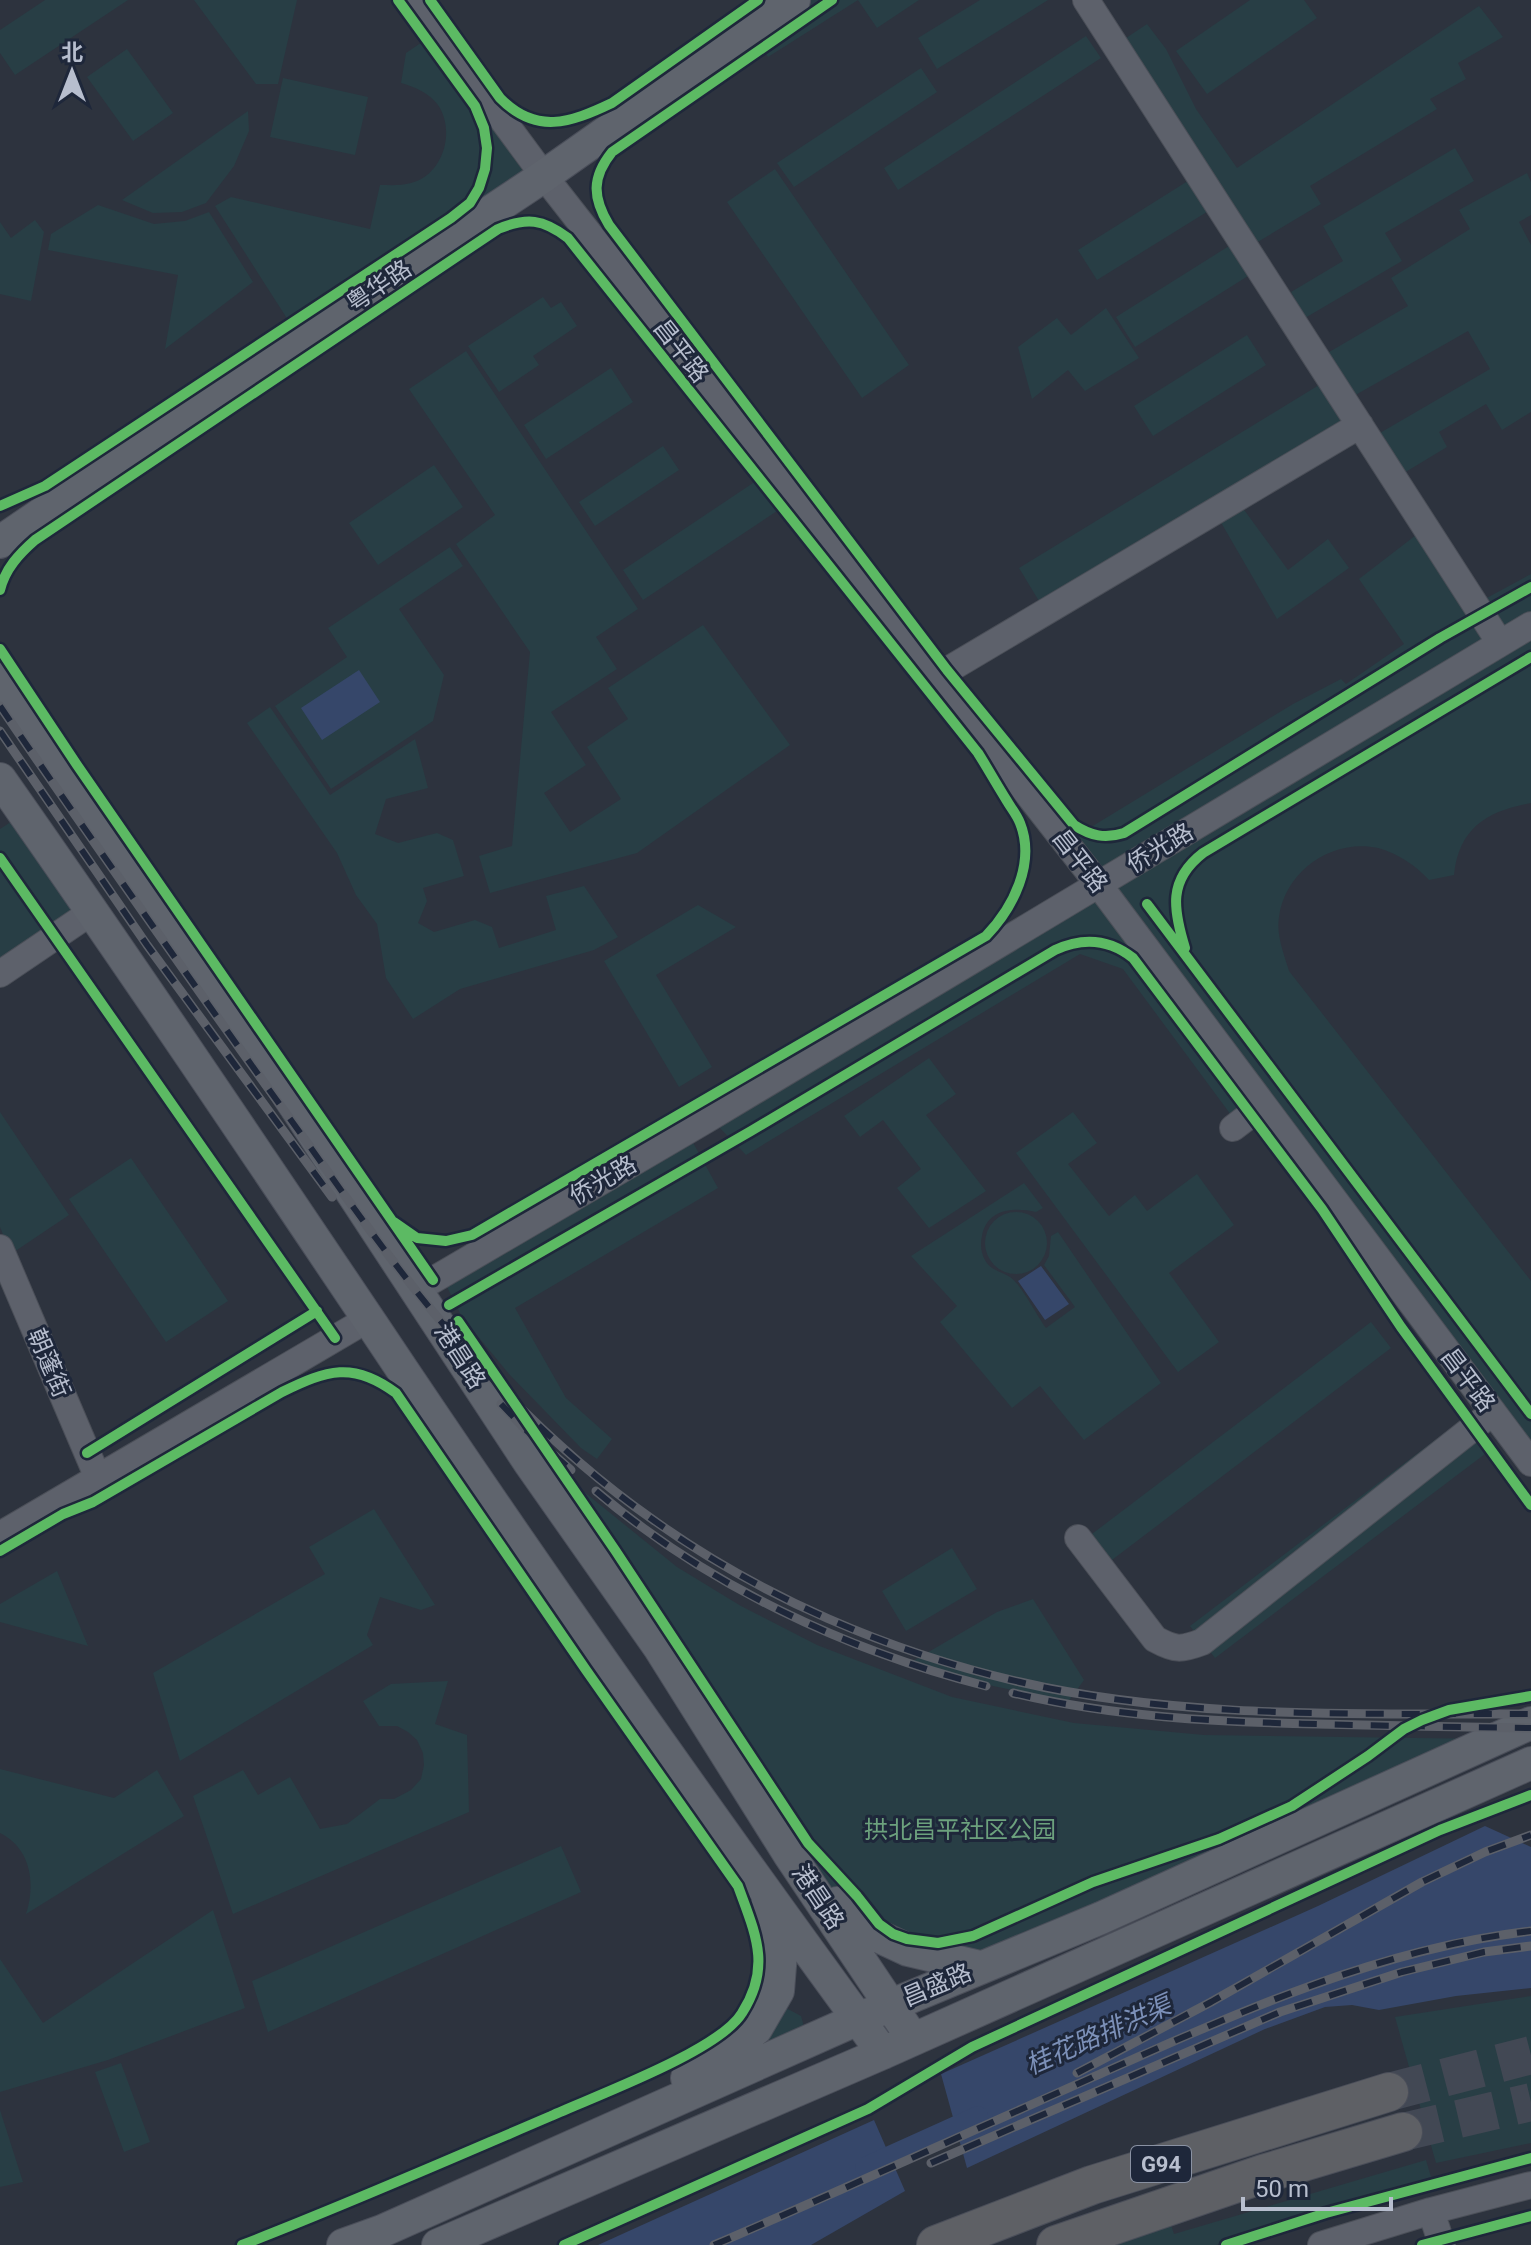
<svg xmlns="http://www.w3.org/2000/svg" width="1531" height="2245" viewBox="0 0 1531 2245" font-family="Roboto,'Noto Sans SC',sans-serif">
<style>
.green{fill:#283e45}
.water{fill:#36476a}
.lines{fill:none;stroke-linecap:round;stroke-linejoin:round}
.canal{stroke:#36476a;stroke-width:20}
.highway-tunnel{stroke:#424854;stroke-width:38;stroke-dasharray:38 19;stroke-linecap:butt}
.minor-casing{stroke:#4b4f58;stroke-width:28}
.major-casing{stroke:#4b4f5a;stroke-width:34}
.highway-casing{stroke:#4a4e59;stroke-width:40}
.minor{stroke:#5d616b;stroke-width:26}
.major{stroke:#5f646d;stroke-width:32}
.highway{stroke:#5e6065;stroke-width:38}
.rail-casing{stroke:#5c6069;stroke-width:9}
.rail{stroke:#1e273a;stroke-width:6;stroke-dasharray:18;stroke-linecap:butt}
.cycleway-casing{stroke:#1e273a;stroke-width:15}
.cycleway{stroke:#5cba63;stroke-width:10}
.labels{text-anchor:middle;dominant-baseline:central;stroke-width:6;stroke-linejoin:round;paint-order:stroke}
.shield{fill:#1e273a;stroke:#8991a2;stroke-width:2}
.shield-label{font-size:22px;font-weight:bold;fill:#b7bece}
.street-label{font-size:24px;fill:#b7bece;stroke:#1e273a}
.park-label{font-size:24px;fill:#6ca17d;stroke:#1e273a}
.water-label{font-size:26px;font-style:italic;fill:#7c90b8;stroke:#1e273a}
</style>
<rect width="100%" height="100%" fill="#2d333e"/>
<!-- green -->
<path class="green" d="M45,0H128L15,75L0,53V30Z
M194,0H297L278,84H256Z
M807,0H919L877,28L858,0L768,57L755,37Z
M980,0H1048L937,69L918,38Z
M1250,0H1304L1317,18L1207,94L1176,51Z
M1479,6L1503,37L1458,63L1466,79L1430,99L1437,109L1310,186L1321,204L1251,246L1123,40L1147,24L1166,49L1196,109L1237,168Z
M434,34L535,175L297,334L215,206L231,197L370,229L380,185C390,185 401,186 411,183C443,175 456,131 438,105C429,93 415,87 401,83L406,53Z
M1086,36L1101,58L898,190L884,168Z
M127,49L173,113L133,141L87,77Z
M921,68L937,92L794,187L777,163Z
M283,78L368,97L355,155L270,137Z
M248,111L249,131L234,166L206,203L182,212L153,213L122,200Z
M1455,148L1474,181L1385,233L1402,261L1305,318L1291,292L1343,261L1323,226Z
M775,169L909,365L862,398L727,202Z
M1527,173L1531,182V215L1519,222L1531,245V412L1502,430L1486,404L1439,432L1447,447L1399,476L1373,437L1490,369L1468,331L1352,397L1324,355L1408,306L1391,278L1470,229L1459,210Z
M1191,179L1210,210L1097,280L1078,250Z
M98,205L154,224L185,221L209,212L253,282L165,349L178,275L48,250L51,234Z
M35,220L44,232L31,301L0,294V222L11,238Z
M1229,246L1248,276L1135,347L1116,317Z
M543,297L551,308L561,302L577,326L533,356L539,365L499,392L468,346Z
M1106,308L1139,358L1085,391L1068,370L1032,399L1018,347L1057,318L1071,335Z
M1247,335L1266,365L1153,436L1134,406Z
M466,351L638,609L596,637L617,669L551,712L586,765L544,793L570,832L621,799L587,747L628,719L608,688L703,625L790,745L637,853L490,893L479,856L512,846L530,652L456,544L495,515L409,389Z
M611,368L633,402L546,459L524,425Z
M1319,385L1343,424L1042,606L1019,568Z
M663,446L679,470L595,526L579,502Z
M434,465L463,507L378,565L349,523Z
M756,481L777,511L643,600L623,570Z
M1242,507L1288,570L1328,539L1349,568L1277,619L1219,519Z
M1420,532L1470,607L1531,574V620L1103,875L1073,838L1293,704L1341,679L1346,684L1404,644L1359,579Z
M450,547L463,566L399,609L444,675L433,721L331,789L275,706L347,657L328,628Z
M1531,628V803C1488,811 1459,827 1454,875L1429,880C1416,866 1398,853 1378,848C1332,838 1285,871 1279,917C1276,935 1284,954 1289,971L1531,1281V1451L1106,888Z
M270,707L330,795L415,739L428,788L386,799L375,834L398,843L437,833L453,840L464,876L423,888L427,901L418,923L434,932L475,920L492,927L499,948L556,930L546,896L584,886L618,937L594,950L460,989L413,1019L386,978L377,924L356,895L337,853L247,723Z
M17,818L82,915L0,966V829Z
M1098,891L1256,1103L1234,1119L1123,969L1080,954L746,1155L715,1123Z
M698,905L736,927L656,975L712,1067L679,1087L604,961Z
M929,1058L956,1094L926,1115L986,1191L929,1228L897,1188L921,1169L883,1120L860,1137L844,1116Z
M0,1112L69,1215L11,1254L0,1227Z
M1073,1112L1097,1143L1068,1164L1109,1216L1135,1195L1147,1211L1197,1174L1234,1225L1169,1273L1219,1342L1178,1372L1016,1153Z
M691,1139L718,1188L515,1308L566,1398L612,1439L597,1459L581,1448L509,1374L462,1317L444,1281Z
M131,1158L228,1301L166,1342L69,1199Z
M1024,1183L1043,1208L1036,1212C1013,1207 987,1209 982,1236C980,1244 981,1253 985,1260C991,1271 1001,1271 1010,1277C1021,1284 1037,1316 1046,1328L1075,1307L1044,1265L1049,1256L1051,1236L1058,1232L1161,1383L1084,1440L1040,1386L1012,1408L940,1322L957,1306L911,1256Z
M985 1243a31 31 0 1 1 62 0a31 31 0 1 1-62 0Z
M1371,1322L1391,1348L1108,1563L1088,1537Z
M496,1409L562,1474L677,1567L741,1606L817,1645L952,1697L1074,1723L1204,1735L1490,1739L980,1967L865,1929L790,1854Z
M1460,1421L1485,1454L1215,1658L1190,1626Z
M374,1509L435,1605L421,1610L380,1597L367,1635L373,1645L180,1761L153,1673L325,1574L309,1547Z
M952,1548L977,1589L906,1631L882,1591Z
M57,1571L88,1646L0,1622V1604Z
M1033,1599L1084,1680L1068,1702L993,1686L913,1661L997,1612Z
M448,1681L435,1724L467,1735L469,1812L233,1914L193,1796L243,1770L258,1795L290,1777L320,1829L347,1824L380,1799H394L411,1790L421,1779L424,1765L423,1753L417,1740L408,1732L397,1726H379L363,1701L391,1684Z
M0,1769L114,1798L157,1770L184,1816L26,1914C36,1884 31,1848 0,1833Z
M561,1846L581,1892L268,2032L252,1981Z
M213,1910L245,2008L108,2060L0,2092V1959L43,2023Z
M1531,1996V2143L1436,2163L1395,2017Z
M788,2009L801,2016L804,2027L771,2041L768,2039L780,2020L783,2010Z
M121,2063L150,2142L124,2152L95,2072Z
M0,2110L23,2182L0,2187Z
M1426,2160L1431,2177L1216,2245H1074L1167,2213L1174,2234Z"/>
<!-- water -->
<path class="water" d="M359,670L380,702L322,740L301,708Z
M1041,1266L1069,1304L1045,1320L1018,1281Z
M1485,1826L1531,1847V1988L1456,1996L1379,2010L1352,2005L1325,2007L1265,2029L967,2168L941,2074L1318,1906Z
M874,2120L905,2191L811,2245H598Z"/>
<g class="lines">
<!-- canal -->
<path class="canal" d="M865,2167L978,2116"/>
<!-- highway-tunnel -->
<path class="highway-tunnel" d="M1389,2092L1531,2055
M1403,2132L1531,2102"/>
<defs>
<path id="minor" d="M414,0L544,176L1099,885L1531,1463
M1086,0L1500,643
M936,677L1360,425
M0,974L93,911
M1233,1128L1263,1105
M0,1248L98,1478
M416,1290L706,1120L1531,625
M0,1535L368,1319
M1078,1538L1155,1639C1175,1650 1181,1650 1202,1642L1493,1412
M1431,2211L1442,2245
M1321,2245L1431,2211L1531,2185"/>
<path id="major" d="M0,542L296,341L544,176L794,0
M0,679L63,774L276,1077L529,1462L659,1647L789,1854L913,2039
M0,779C127,960 250,1143 373,1326C537,1572 708,1814 883,2053
M837,1903L865,1930L908,1950L980,1967
M687,2078L756,2029L778,1991L781,1953L765,1909
M343,2245L382,2231L858,2019L1101,1918L1531,1723
M438,2245L883,2053L1531,1763"/>
<path id="highway" d="M936,2245L1092,2185L1389,2092
M1056,2245L1263,2174L1403,2132"/>
</defs>
<!-- minor casing -->
<use href="#minor" class="minor-casing"/>
<!-- major casing -->
<use href="#major" class="major-casing"/>
<!-- highway casing -->
<use href="#highway" class="highway-casing"/>
<!-- minor -->
<use href="#minor" class="minor"/>
<!-- major -->
<use href="#major" class="major"/>
<!-- highway -->
<use href="#highway" class="highway"/>
<defs>
<path id="rail" d="M0,706C91,839 184,971 278,1102C338,1185 395,1270 462,1346C519,1410 582,1470 652,1519C761,1597 889,1652 1020,1682C1183,1720 1364,1713 1531,1714
M0,731L147,945L332,1197
M501,1404L526,1430L571,1470
M596,1491C707,1585 845,1650 986,1686
M1013,1693C1113,1717 1215,1722 1317,1724C1388,1726 1460,1727 1531,1728
M1077,2073L1211,2002L1422,1882L1485,1852L1531,1835
M931,2163L1280,2012L1402,1972L1484,1952L1531,1946
M714,2245C840,2191 965,2134 1091,2078C1232,2015 1376,1949 1531,1931"/>
</defs>
<!-- rail casing -->
<use href="#rail" class="rail-casing"/>
<!-- rail -->
<use href="#rail" class="rail"/>
<defs>
<path id="cycleway" d="M430,0L500,98C536,135 570,123 612,103L758,0
M832,0L612,152C592,177 592,197 609,225L947,670L1074,825C1091,836 1105,839 1124,833L1440,638L1531,587
M0,506L45,486L451,218L470,203L479,188L485,169L487,148L484,128L475,106L398,0
M0,590C5,569 19,554 35,540L498,229C527,217 543,219 568,238L978,753C988,769 997,785 1007,801C1011,808 1017,815 1020,823C1036,863 1013,908 986,936L472,1235L446,1241L417,1238L394,1222
M0,649L77,765L433,1280
M0,858L335,1338
M1147,904L1531,1414
M1185,948C1173,909 1168,880 1203,853L1531,657
M449,1305L751,1131L1055,950C1083,937 1109,939 1133,958L1322,1209L1401,1327L1531,1505
M458,1321L615,1550L808,1843L857,1896L879,1924L893,1934L907,1939L938,1943L973,1936L1093,1882L1219,1839L1292,1806L1368,1756L1404,1729L1422,1720L1449,1710L1531,1696
M87,1453L317,1311
M0,1551L63,1514L93,1502L282,1392C327,1370 353,1361 396,1393L586,1670L738,1886C755,1933 772,1966 742,2013C719,2051 595,2096 551,2116C448,2160 346,2205 242,2245
M564,2245L868,2109L972,2047L1440,1830L1531,1795
M1226,2245L1326,2213L1531,2158
M1422,2245L1531,2216"/>
</defs>
<!-- cycleway casing -->
<use href="#cycleway" class="cycleway-casing"/>
<!-- cycleway -->
<use href="#cycleway" class="cycleway"/>
</g>
<g class="labels">
<!-- shield labels -->
<rect class="shield" x="1131" y="2146" width="60" height="36" rx="6"/>
<g class="shield-label">
<text x="1161" y="2164">G94</text>
</g>
<!-- street labels -->
<g class="street-label">
<text transform="translate(379 286) rotate(-34)">粤华路</text>
<text transform="translate(681 351) rotate(52)">昌平路</text>
<text transform="translate(1160 848) rotate(-31)">侨光路</text>
<text transform="translate(1080 861) rotate(52)">昌平路</text>
<text transform="translate(603 1180) rotate(-30)">侨光路</text>
<text transform="translate(460 1356) rotate(57)">港昌路</text>
<text transform="translate(49 1363) rotate(67)">朝蓬街</text>
<text transform="translate(1468 1380) rotate(53)">昌平路</text>
<text transform="translate(818 1897) rotate(56)">港昌路</text>
<text transform="translate(937 1985) rotate(-23)">昌盛路</text>
</g>
<!-- park labels -->
<g class="park-label">
<text x="960" y="1830">拱北昌平社区公园</text>
</g>
<!-- water labels -->
<g class="water-label">
<text transform="translate(1098 2035) rotate(-24)">桂花路排洪渠</text>
</g>
</g>
<!-- north arrow -->
<g transform="translate(72 72)" stroke="#1e273a" stroke-width="6" paint-order="stroke">
<path d="M0-6L14 30L0 20L-14 30Z" fill="#b7bece"/>
<text y="-12" font-size="22" font-weight="bold" text-anchor="middle" fill="#b7bece">北</text>
</g>
<!-- scale -->
<path d="M1243 2197v12h148v-12" fill="none" stroke="#b7bece" stroke-width="4"/>
<text x="1255" y="2197" font-size="24" fill="#b7bece" stroke="#1e273a" stroke-width="6" paint-order="stroke">50 m</text>
</svg>
